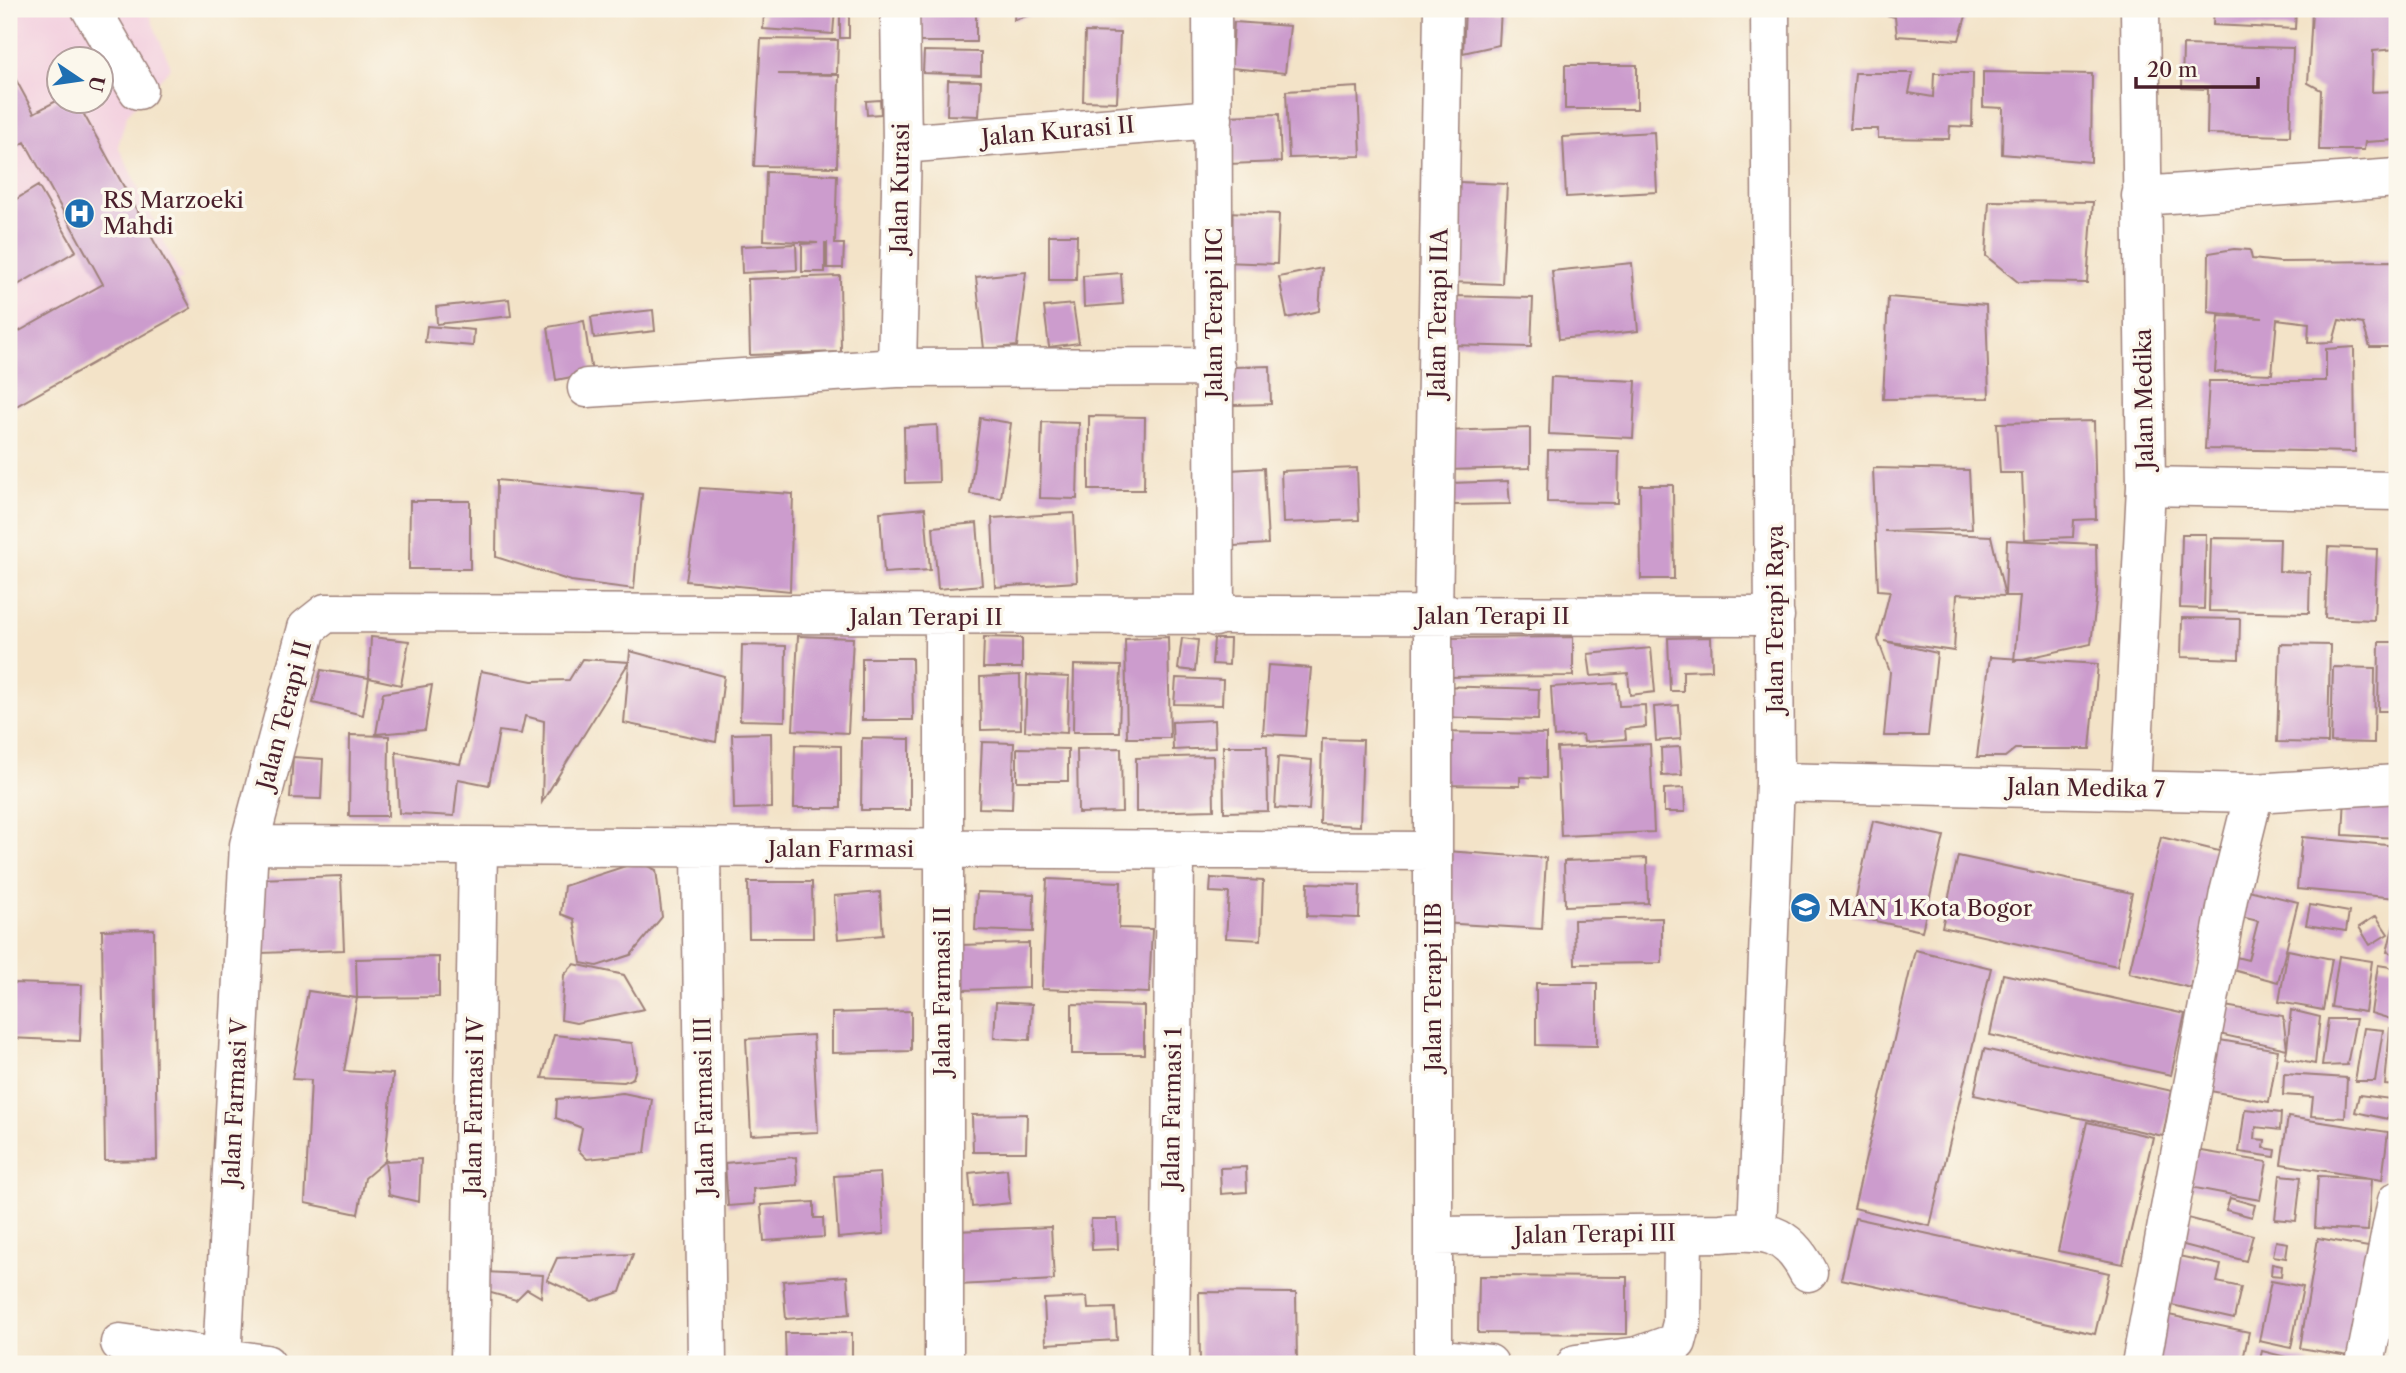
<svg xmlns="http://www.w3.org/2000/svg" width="2406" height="1373" viewBox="0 0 2406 1373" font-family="'Libre Caslon Text',serif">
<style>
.built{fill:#f3cfdf;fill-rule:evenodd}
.building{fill:#cc9ccd}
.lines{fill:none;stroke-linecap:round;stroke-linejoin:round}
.minor-casing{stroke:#9e817a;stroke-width:41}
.minor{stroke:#fff;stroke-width:38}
.labels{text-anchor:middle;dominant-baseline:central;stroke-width:7;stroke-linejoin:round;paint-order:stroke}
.street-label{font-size:23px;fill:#4a1f2b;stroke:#fbf7ec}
.poi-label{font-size:23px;fill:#4a1f2b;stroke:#fbf7ec;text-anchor:start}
</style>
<rect width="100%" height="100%" fill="#fbf7ec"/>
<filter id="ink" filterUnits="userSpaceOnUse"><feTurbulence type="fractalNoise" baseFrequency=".0143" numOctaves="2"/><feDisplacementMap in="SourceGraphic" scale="14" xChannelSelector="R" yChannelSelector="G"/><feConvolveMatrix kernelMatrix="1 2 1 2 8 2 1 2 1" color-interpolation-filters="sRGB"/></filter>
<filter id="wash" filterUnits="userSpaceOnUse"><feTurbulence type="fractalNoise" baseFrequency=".00686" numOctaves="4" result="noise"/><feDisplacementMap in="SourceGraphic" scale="28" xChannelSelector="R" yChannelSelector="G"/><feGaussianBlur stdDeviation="1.57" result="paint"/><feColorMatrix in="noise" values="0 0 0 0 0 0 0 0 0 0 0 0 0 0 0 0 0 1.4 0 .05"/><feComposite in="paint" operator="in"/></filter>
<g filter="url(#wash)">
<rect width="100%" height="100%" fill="#f3e3c8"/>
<!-- built -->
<path class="built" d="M9,9H147L171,67L127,115L118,146L182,279L9,399ZM60,60H102V102H60Z"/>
<g id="blocks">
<!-- building -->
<path class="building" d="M758,9H835L833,34L763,29L764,14L757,13Z
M840,9H849V38H840Z
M913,9H976V42H912Z
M1015,9H1048L1014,20Z
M1131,9H1187V14L1131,16Z
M1465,9H1501L1499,45L1463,53Z
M1882,9H1968L1959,40L1897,36L1895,17L1881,14Z
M2214,9H2296L2295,29L2213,25Z
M2338,9H2397V49L2373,51L2372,92L2397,91V140L2365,142L2364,150H2319L2321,90L2308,83L2312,12Z
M1234,22L1290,26L1285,73L1231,68Z
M1085,32L1120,33L1117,102L1083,101Z
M761,39L838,40L837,74H778L839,75L837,167L754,166Z
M2183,45L2293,48L2290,136L2207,134L2208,89L2182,88Z
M924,51L981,52V75L923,73Z
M1565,65H1637V109H1565Z
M9,67L34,113L60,99L77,102L191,308L9,410V337L103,284L25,142L9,151Z
M1983,72L2092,74L2091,162L2002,154L2003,108L1983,107Z
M1855,73H1913L1909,93L1933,97L1934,73H1973L1972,127L1950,126L1949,139L1878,138V129H1850Z
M948,80L981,81L979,116L947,115Z
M1358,87L1361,156L1289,158L1286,91Z
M880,100L881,114L867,115L866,101Z
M1279,114L1281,162L1228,164L1227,116Z
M1654,132L1657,192L1566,197L1563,137Z
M766,172L837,175L835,244H844L843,268H827V243H825V272H802V244L818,243L764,240Z
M1457,182L1507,184L1502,284L1452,282Z
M38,186L76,251L9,290V193L13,201Z
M1989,201L2093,202L2087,283L2018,282L1986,256Z
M1225,212L1279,214L1277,264L1223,262Z
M1049,235H1077L1076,280H1049Z
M796,244L797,270L742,273L741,246Z
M2234,249L2250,250L2252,259L2280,262L2397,261V347H2370L2363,324L2339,320L2333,342L2308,343L2309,323L2277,319L2272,374L2215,372L2219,316L2263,318L2208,312L2209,253Z
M1632,263L1638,331L1559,339L1552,271Z
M1322,268L1319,311L1287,318L1279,277Z
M1026,272L1017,346L984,349L976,277Z
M1121,273L1123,304L1084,307L1083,276Z
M840,276L841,352L750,355L748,279Z
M1452,296L1533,298L1531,347L1450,345Z
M1888,297L1986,305L1989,398L1883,399Z
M509,299L511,316L437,324L436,307Z
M1073,304L1079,343L1049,347L1044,307Z
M653,310L655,331L594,338L591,317Z
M584,321L592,373L556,380L548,327Z
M427,326L474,330L473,346L425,342Z
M2354,347L2355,452L2205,449L2209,381H2326V349Z
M1270,366L1271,404L1233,405V367Z
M1551,377L1636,381L1633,438L1549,434Z
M1089,416L1145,417L1144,490H1089Z
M980,418L1011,423L1001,498L970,494Z
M2094,421L2096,519L2074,520L2073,537L2025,539L2022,473H2000L1997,423Z
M1042,422L1079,423L1077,499L1040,498Z
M937,425L939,482L905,483L904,427Z
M1530,428V468L1444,470V431Z
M1548,450L1619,451L1618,503L1547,502Z
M1264,468L1268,544L1234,546L1230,470Z
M1357,468L1359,520L1283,523L1281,471Z
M1873,468L1969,470L1972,529L1884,531L1991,536L2005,596L2007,540L2096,544L2097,593L2091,644L2014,661L2020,596H2005L1957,594L1954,651L1884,641L1937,653L1928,736H1884L1890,672L1878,640L1890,591L1878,590Z
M497,480L642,494L634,589L571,581L496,557Z
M1508,481L1510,504L1452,505L1451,483Z
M1640,485H1673L1674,579H1641Z
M700,488L793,494L790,591L686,581Z
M410,501H470V569H409Z
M925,508L930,570L884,573L880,512Z
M1074,513L1077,582L995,587L992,518Z
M977,523L982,585L938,589L933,527Z
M2182,534H2206L2204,609L2180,608Z
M2211,538L2280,539L2279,571L2310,572L2309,613L2209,611Z
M2328,547L2377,549L2374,620L2325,618Z
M2182,618L2240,619L2239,659L2181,657Z
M798,636L853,638L848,733L793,730Z
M371,637L409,641L401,685L369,678L363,715L313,703L321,670L369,678Z
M984,637L1022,638V668H983Z
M1168,637L1170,738H1127L1125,639Z
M1573,637V676L1438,677V638Z
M1711,637L1712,670L1683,671V691H1670L1668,638Z
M1182,638L1198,640L1195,671L1178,669Z
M1214,639H1230L1229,665L1212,664Z
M2379,642H2397V711H2378Z
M2280,644L2330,645L2328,743L2277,742Z
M742,645L786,646L785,721L740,720Z
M1651,648L1655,692L1630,695L1628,673L1591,676L1588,654Z
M630,651L724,676L716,742L624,723Z
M1990,657L2098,664L2090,749H2015L2005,757H1977Z
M862,658H912L913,720H862Z
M582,659L629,662L542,802L544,721L525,716L521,734L499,731L489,785L458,779L454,816L399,813L396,752L460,764L471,727L481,671L532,681L569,680Z
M1074,665L1121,666L1119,732H1073Z
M1268,665L1311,668L1305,736L1263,734Z
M2333,667L2375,668L2374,743L2331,742Z
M1020,675L1021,729L981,730L980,677Z
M1027,675L1069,677L1067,733L1025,731Z
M1176,678L1223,680L1222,705L1174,704Z
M1617,683L1619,706L1645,705L1646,727L1625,729L1626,739L1584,742L1583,735L1554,737L1551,687Z
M432,685L425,730L376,734L383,693Z
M1437,686L1539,689L1538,720L1437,717Z
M1679,705L1681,739L1656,741L1654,707Z
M1214,720L1215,748L1173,750L1172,722Z
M1439,732L1546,734V778L1520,777V786L1438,785Z
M771,733L772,808L734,809L732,734Z
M350,735L389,736L388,816H349Z
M862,738L910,739V810H861Z
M1322,739L1363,740L1360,826L1320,824Z
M982,742L1014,743L1012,809L979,808Z
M1650,744L1654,832L1561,836L1557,748Z
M795,745L841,746V808H794Z
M1223,746H1267L1268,811L1224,812Z
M1680,747L1682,775L1662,776L1661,748Z
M1017,748L1068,749V781H1017Z
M1121,748L1122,812L1078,813L1077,749Z
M1213,756L1214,810L1136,812V758Z
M293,757L323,759L321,799L290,798Z
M1278,757L1312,760L1309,810L1275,808Z
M1684,788L1685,812H1664V789Z
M2345,797L2397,800V838L2343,835Z
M1873,821L1944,836L1922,931L1852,916Z
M2161,837L2223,852L2191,988L2129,973Z
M2302,837L2397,846V898L2297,889Z
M1446,851L1546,858L1542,929L1441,923Z
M1958,856L2132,893L2117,966L1942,927Z
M1647,858L1648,903L1565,906L1564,861Z
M638,862L656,870L662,917L631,955L597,966L581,963L574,919L561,914L564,886Z
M341,876L344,950L261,953L258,879Z
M1211,878L1263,881L1261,940L1226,938L1229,893L1210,892Z
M1047,879L1121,882L1119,928L1152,929L1149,993L1042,989Z
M748,882H812L813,938H749Z
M1308,883L1360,885L1359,918L1307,916Z
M2240,888L2298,902L2278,982L2225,968L2228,955L2248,960L2258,921L2233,915Z
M880,892L883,935L838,939L834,896Z
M977,892L1034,894L1033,932L975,930Z
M2310,905L2349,912L2346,931L2306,925Z
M2396,915H2397V954L2387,952Z
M2376,916L2388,934L2370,945L2359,927Z
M1662,918V963L1575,964L1574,920Z
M154,929L157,1160L105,1161L102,930Z
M1029,943V988L963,990L961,945Z
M1915,950L1991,968L1930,1226L1854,1208Z
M2288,950L2332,959L2323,1010L2279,1002Z
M2339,956L2372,961L2365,1012L2331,1007Z
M439,957V997L357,998L344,1071L393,1074L385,1161L421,1159L419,1202L389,1195L385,1161L365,1178L358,1214L305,1203L311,1080L292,1079L308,991L357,998L356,959Z
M574,964L624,975L644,1009L576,1023L561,1020L564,975Z
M2378,965L2397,968V1021L2371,1013Z
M2003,974L2185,1014L2171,1075L1990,1035Z
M9,983L82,985L80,1041L9,1038Z
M1536,983H1597V1046L1536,1045Z
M996,1002L1032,1004L1030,1040L994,1038Z
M1072,1004L1144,1006V1054H1072Z
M2219,1005L2283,1016L2287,1049L2291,1010L2320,1017L2315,1064L2285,1058L2287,1049L2219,1034Z
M911,1011V1051L832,1053V1013Z
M2328,1019H2356L2347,1065L2322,1066Z
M2364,1028L2383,1030L2375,1081H2355Z
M2390,1028H2397V1086L2385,1085Z
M554,1035L632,1043L636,1068L633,1078L624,1082L542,1078Z
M813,1035L818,1132L751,1135L746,1039Z
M2214,1039L2278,1050L2269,1102L2205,1090Z
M1984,1049L2172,1091L2163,1136L1974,1095Z
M2284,1074L2347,1078L2345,1118L2311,1116L2313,1097L2283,1095Z
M623,1093L652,1099L645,1153L587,1159L578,1150L582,1128L556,1118L557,1099Z
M2359,1095L2391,1099L2388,1119L2355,1112Z
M2245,1109L2281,1113L2280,1130L2256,1127L2255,1139L2265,1140L2264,1148L2276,1150L2275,1157L2239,1152Z
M1027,1114L1026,1152H973L972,1115Z
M2288,1117L2388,1132L2382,1180L2281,1164Z
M2087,1122L2153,1137L2123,1264L2058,1251Z
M2196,1150L2267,1162L2260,1200L2190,1187Z
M796,1157L798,1185L753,1189L754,1204L728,1206L725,1163Z
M1246,1167L1247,1192L1221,1194L1220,1168Z
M1007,1169L1010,1203L972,1207L969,1173Z
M880,1173L884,1234L838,1238L834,1176Z
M2280,1175L2301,1177L2296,1221L2275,1219Z
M2318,1176L2371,1179L2368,1231L2315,1228Z
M2230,1198L2255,1205L2252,1217L2226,1210Z
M814,1202V1218H823L824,1237L764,1241L761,1205Z
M2184,1217L2253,1235L2246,1261L2176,1243Z
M1855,1218L2109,1273L2095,1334L1841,1279Z
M1091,1219H1117L1118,1249L1092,1250Z
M1051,1227L1054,1280L958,1285L956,1231Z
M2318,1238L2374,1248L2355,1357L2300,1348Z
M2276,1241L2288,1243L2286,1258L2273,1256Z
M633,1254L620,1292L592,1301L547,1280L557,1258Z
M2174,1255L2221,1265L2217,1282L2241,1287L2234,1319L2163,1303Z
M2272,1264L2282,1266L2281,1276L2271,1275Z
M485,1272L543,1275L541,1297L527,1289L516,1300L484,1291Z
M847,1276L850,1314L786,1319L783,1281Z
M1479,1276L1627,1277V1334L1478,1333Z
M2271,1281L2303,1287L2291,1348L2259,1341Z
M1199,1292L1296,1293L1297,1364H1200Z
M1087,1297L1088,1309L1115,1308L1117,1340L1046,1344L1044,1299Z
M2164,1314L2249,1332L2242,1364H2154Z
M785,1333H852V1364H786Z
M2262,1351L2310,1363V1364H2259Z"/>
</g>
</g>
<g filter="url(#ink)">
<use href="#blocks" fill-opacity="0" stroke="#9e817a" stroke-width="2"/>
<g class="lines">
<defs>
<path id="minor" d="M91,9L138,90
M900,9L902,144L897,368L1215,367
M1212,9L1215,617
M902,144L1213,119
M2141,196L2397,178
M587,388L897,368
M2146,486L2397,491
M1775,782L2254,793L2397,784
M2131,789L2146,486L2140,9
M249,845L1433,851
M701,848L707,1364
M1757,1230L1775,782L1770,9
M1433,1236L1721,1233C1764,1229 1787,1231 1808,1272
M1677,1342L1682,1323L1683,1234
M120,1343L266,1364
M1433,1358V616L1443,9
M1433,1358L1489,1364
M222,1359L249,845L307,628L326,613L1775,616
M470,1364L478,848
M944,1364V617
M1170,1364L1175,851
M1576,1364L1638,1356L1677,1342
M2141,1364L2229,893L2254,793
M2365,1364L2397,1201"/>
</defs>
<!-- minor casing -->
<use href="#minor" class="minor-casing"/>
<!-- minor -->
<use href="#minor" class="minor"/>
</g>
</g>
<!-- icons -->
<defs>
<symbol id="hospital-disc" viewBox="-11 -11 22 22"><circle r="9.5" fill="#1f6fb2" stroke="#fbf7ec"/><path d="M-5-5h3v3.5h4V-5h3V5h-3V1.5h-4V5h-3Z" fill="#fff"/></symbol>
<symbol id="school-disc" viewBox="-11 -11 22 22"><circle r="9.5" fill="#1f6fb2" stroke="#fbf7ec"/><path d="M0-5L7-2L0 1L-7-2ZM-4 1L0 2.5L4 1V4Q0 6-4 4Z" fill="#fff"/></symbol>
</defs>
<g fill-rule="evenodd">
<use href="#hospital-disc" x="62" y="196" width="35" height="35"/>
<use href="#school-disc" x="1788" y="890" width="35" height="35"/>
</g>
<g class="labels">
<!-- street labels -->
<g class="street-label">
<text transform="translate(1058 131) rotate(-5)">Jalan Kurasi II</text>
<text transform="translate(900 188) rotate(-89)">Jalan Kurasi</text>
<text transform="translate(1214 313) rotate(-90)">Jalan Terapi IIC</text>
<text transform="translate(1438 313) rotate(-89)">Jalan Terapi IIA</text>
<text transform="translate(2144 399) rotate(-91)">Jalan Medika</text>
<text x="1493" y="616">Jalan Terapi II</text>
<text x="926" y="617">Jalan Terapi II</text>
<text transform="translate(1775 619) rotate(-90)">Jalan Terapi Raya</text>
<text transform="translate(284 715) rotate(-75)">Jalan Terapi II</text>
<text transform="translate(2086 788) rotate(1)">Jalan Medika 7</text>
<text x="841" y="849">Jalan Farmasi</text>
<text transform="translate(1433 987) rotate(-90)">Jalan Terapi IIB</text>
<text transform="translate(942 991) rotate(-90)">Jalan Farmasi II</text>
<text transform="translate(235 1102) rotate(-87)">Jalan Farmasi V</text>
<text transform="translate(474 1106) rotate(-89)">Jalan Farmasi IV</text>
<text transform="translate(704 1106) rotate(-91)">Jalan Farmasi III</text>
<text transform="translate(1172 1108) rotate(-89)">Jalan Farmasi 1</text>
<text transform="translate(1595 1234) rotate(-1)">Jalan Terapi III</text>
</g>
<!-- poi labels -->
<g class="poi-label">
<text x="103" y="200">RS Marzoeki<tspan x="103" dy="26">Mahdi</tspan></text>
<text x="1828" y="908">MAN 1 Kota Bogor</text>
</g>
</g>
<!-- margin -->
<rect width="2406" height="1373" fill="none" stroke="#fbf7ec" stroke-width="35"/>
<!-- north arrow -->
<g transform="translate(80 80) rotate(103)"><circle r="33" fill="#fbf7ec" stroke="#b4a19f" stroke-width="2"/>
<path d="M0-5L12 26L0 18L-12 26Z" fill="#1f6fb2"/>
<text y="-10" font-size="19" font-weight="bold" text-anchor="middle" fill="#4a1f2b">U</text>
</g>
<!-- scale -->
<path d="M2136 77v10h122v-10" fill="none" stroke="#4a1f2b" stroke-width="3.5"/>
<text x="2147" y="77" font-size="21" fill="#4a1f2b" stroke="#fbf7ec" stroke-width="5" paint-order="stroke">20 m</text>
</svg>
